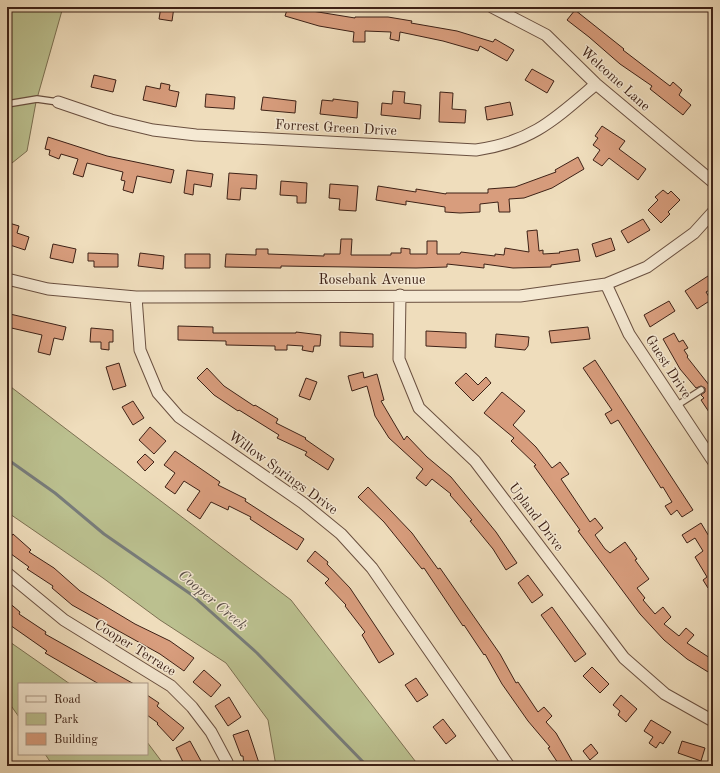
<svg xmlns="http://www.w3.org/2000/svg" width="720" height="773" viewBox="0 0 720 773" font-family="'Old Standard TT',serif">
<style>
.green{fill:#bbc08f;stroke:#7c7052}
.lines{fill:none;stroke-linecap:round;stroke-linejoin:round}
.stream{stroke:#787c7a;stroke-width:3}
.building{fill:#d89d7d;stroke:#3d2116}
.service-casing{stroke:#6a5040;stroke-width:8}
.minor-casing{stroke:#6a5040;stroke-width:13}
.service{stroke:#f5e9d3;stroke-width:5.5}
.minor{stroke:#f5e9d3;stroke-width:11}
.labels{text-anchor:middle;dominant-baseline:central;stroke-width:3;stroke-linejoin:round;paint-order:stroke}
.street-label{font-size:14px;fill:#3d2116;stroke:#f5e9d3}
.water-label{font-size:15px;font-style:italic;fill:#5a4f48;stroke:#f5e9d3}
</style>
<rect width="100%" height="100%" fill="#efddbc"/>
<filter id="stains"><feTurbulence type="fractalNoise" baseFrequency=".005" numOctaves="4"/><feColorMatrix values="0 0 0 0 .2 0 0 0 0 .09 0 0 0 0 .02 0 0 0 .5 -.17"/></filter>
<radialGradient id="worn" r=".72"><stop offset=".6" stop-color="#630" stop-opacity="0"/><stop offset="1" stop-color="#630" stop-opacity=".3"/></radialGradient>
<!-- green -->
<path class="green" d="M7,7H63L36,102L27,151L7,167Z
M7,384L291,600L419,766H276L268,720L226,663L160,620L103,578L7,512Z
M7,640L70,684H19V717L7,700Z
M147,742L162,762L151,766H53L45,754H147Z"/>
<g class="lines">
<!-- stream -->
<path class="stream" d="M7,459L55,493L104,534L192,595L257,653L367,766"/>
</g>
<!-- building -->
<path class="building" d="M161,7H174L172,21L159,19Z
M288,7H302L312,10V11L355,18V17H388L412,21L411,23L457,31L493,42L495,39L514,50L507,61L480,46L478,51L443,41L400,32L399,41L390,39L391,32L365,31V42H353L354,32L319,26L285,16Z
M575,10L624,49L623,50L670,86L673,82L682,90L679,95L691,105L683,115L650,89L652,86L620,64L589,37L567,20Z
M532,69L554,81L547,93L525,80Z
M94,75L116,80L113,92L91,87Z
M161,83L170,85L169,90L179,92L176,107L143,100L146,86L160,89Z
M393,91L405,92L404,103L421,105L420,119L381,115L382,103L392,104Z
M440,92L453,93L452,109L466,110L465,123L439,122Z
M206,94L235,97L234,109L205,107Z
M263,97L296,101L295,113L261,110Z
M333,99L358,102L357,118L320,114L322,100L333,101Z
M510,102L513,115L487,120L485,107Z
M602,126L625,141L619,149L646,169L638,180L609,158L602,166L593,160L600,150L593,145L598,138L595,136Z
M48,137L107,156L174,170L171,183L137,176L133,193L123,190L125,181L121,180L123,172L87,163L83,177L73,174L78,159L61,154L59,159L49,155L50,150L45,149Z
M578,157L584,169L552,188L524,198L509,199L510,212H499L498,202L480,204V212L460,213L445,212V207L406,201V205L376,200L378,186L416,192V189L446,194V193H488V189L515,187L556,172L555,170Z
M187,170L213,174L211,187L194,184L193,195L184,193Z
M229,173L257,175L256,189L241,188L240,200L227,199Z
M281,181L307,183L306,203H297V196L280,195Z
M330,184L358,186L356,211L339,210L340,199L329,198Z
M663,190L668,194L671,191L680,200L668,212L670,214L661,223L648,210L658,200L655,197Z
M643,219L650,230L628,243L621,231Z
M9,223L19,226L17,233L29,237L25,250L7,244V230Z
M537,230L539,251L543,250V254L560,253L559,252L578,249L580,261L551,265V267L513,268L484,264V268L447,264V267L416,268L281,266V268L225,267L226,254L256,255V249H268V254L324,256V254H340L341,239H352L351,255H391V253H401V248L410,249V254H427V241H437V254H460L461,252L495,256V254L504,255L505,248L529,252L527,231Z
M611,238L615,250L596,257L592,244Z
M53,244L76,249L73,263L50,258Z
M88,253L118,254V267H94V261H88Z
M140,253L164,256L163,269L138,266Z
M185,254H210V268H185Z
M708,276L713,283V288L706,292L711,300L697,309L685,291Z
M669,301L675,311L650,327L644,315Z
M10,314L66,327L63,340L54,338L50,355L38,352L42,335L7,327Z
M178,326L213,327V333H296V332L321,335L320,346H314L313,352L302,350L303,346L287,345V350H275V346L226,345V341L178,340Z
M588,327L590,339L551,343L549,331Z
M91,328L113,330V342H109V350L101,349V342H90Z
M426,331L466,333V348L426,346Z
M340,332L373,334V347L340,346Z
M674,333L679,342L683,340L688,348L684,350L688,356L687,357L713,390V418L701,400L704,398L701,395L705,392V388L701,386L696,388L680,369L663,339Z
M496,334L529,337L528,346L525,350L495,347Z
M595,360L693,510L682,517L677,510L671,515L665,506L672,502L663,487L661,488L618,420L611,424L605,414L612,410L583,368Z
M119,363L126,386L113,390L106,367Z
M207,368L224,386L254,406L255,405L278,419L276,423L306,438L305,439L334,459L328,470L305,455L307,452L277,438L279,435L239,410L238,411L214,395L197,378Z
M363,372L364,378L377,374L384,400L381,401L404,440L407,436L427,457L451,477L496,532L517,563L506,570L493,549L470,521L472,520L450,495L451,494L432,479L426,486L416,478L423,469L389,438L375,416L367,386L352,391L348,376Z
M466,373L478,385L486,377L491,383L473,401L455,383Z
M306,378L317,382L310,400L299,396Z
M502,392L525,411L513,425L536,447L552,468L560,462L569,474L561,479L590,522L595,518L603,528L595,535L605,549L610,553L625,542L637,559L635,560L649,579L637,588L645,598L643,600L655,614L663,607L671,617L664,624L679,636L686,628L694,635L687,643L713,660V675L687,659L664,640L640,614L578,531L580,530L534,466L536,465L511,441L514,438L484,413Z
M133,401L144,418L133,425L122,407Z
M150,427L166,441L154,454L139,440Z
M175,451L220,482L218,485L246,499L245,501L304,539L297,550L250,519L251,517L229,506L228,510L211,502L200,519L187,510L200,491L184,481L175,494L165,487L175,473L164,465Z
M145,454L154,462L145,471L137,462Z
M368,487L412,533L438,569L440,568L500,654L516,683L518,682L538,712L544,707L552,716L546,722L556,733L575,766H560L548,748L550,747L528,721L502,684L485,654L484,655L464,625L463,626L424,568L422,569L384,522L358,497Z
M701,523L713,543V586L708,588L703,580L707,577L695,557L703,551L695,538L687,543L682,535Z
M13,534L31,550L29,552L54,568L80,591L135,624L170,641L194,658L184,671L160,654L72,605L52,588L53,586L27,569L29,567L7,551V542Z
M315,551L328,562L327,564L350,588L394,654L379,663L362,635L365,632L345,606L346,605L325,583L329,579L307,561Z
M528,575L543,595L532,603L518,583Z
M7,601L20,612L19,614L46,632L45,634L134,684H99L45,653L47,651L7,623Z
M552,607L586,654L575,662L541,615Z
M592,667L609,684L600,693L583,676Z
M204,670L221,685L211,697L193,682Z
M416,678L428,695L417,702L405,685Z
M147,695L159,703L157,706L158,707L184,728L173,741L157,724L158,723L147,715Z
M621,695L637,709L626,722L618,715L620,711L613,705Z
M229,697L241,717L228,726L215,706Z
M443,719L456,736L446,744L433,727Z
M651,720L671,732L663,744L660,742L656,748L649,743L653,737L644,731Z
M248,730L260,766H244L243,756H241L233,735Z
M190,741L201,761L192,766H185L176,748Z
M682,741L705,748L701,761L678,753Z
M591,744L598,753L590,760L583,751Z"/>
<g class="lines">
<defs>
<path id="service" d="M7,104L37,99L58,102
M676,406L701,390"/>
<path id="minor" d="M492,7L546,35L596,84L713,182
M58,102L111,120L153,130L196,135L476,150C532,142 555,119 596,84
M7,279L48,289L136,297L520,296L606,284L647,267L694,233L713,212
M606,284L629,334L713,461
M400,295L399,359L419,408L475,461L624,658L665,694L713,721
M136,297L140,350L158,393L179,417L303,503L341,534L372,568L509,766
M7,573L64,620L171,686L192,707L211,732L227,762V766"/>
</defs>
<!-- service casing -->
<use href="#service" class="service-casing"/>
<!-- minor casing -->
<use href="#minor" class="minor-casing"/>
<!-- service -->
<use href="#service" class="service"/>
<!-- minor -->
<use href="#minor" class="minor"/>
</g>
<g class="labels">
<!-- street labels -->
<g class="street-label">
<text transform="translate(615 79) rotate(42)">Welcome Lane</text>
<text transform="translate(336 128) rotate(3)">Forrest Green Drive</text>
<text x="372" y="280">Rosebank Avenue</text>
<text transform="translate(668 367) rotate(57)">Guest Drive</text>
<text transform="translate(283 473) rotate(36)">Willow Springs Drive</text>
<text transform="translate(536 517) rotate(53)">Upland Drive</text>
<text transform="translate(135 648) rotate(32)">Cooper Terrace</text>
</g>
<!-- water labels -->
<g class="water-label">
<text transform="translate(212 601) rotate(40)">Cooper Creek</text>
</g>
</g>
<!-- margin -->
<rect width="720" height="773" fill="none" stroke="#efddbc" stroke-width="24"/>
<rect x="8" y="8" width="704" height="757" fill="none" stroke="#3d2116" stroke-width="2"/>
<rect x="12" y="12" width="696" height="749" fill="none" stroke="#3d2116"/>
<!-- legend -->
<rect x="18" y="683" width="130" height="72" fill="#f5e9d3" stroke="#ab9987"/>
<rect x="26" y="696" width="20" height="6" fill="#f5e9d3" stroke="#ab9987"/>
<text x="54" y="703" font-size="12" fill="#3d2116">Road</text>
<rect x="26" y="713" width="20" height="12" fill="#bbc08f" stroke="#ab9987"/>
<text x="54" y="723" font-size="12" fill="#3d2116">Park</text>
<rect x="26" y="733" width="20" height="12" fill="#d89d7d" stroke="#ab9987"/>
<text x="54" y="743" font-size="12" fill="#3d2116">Building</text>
<rect width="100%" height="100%" filter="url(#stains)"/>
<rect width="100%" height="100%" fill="url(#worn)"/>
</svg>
